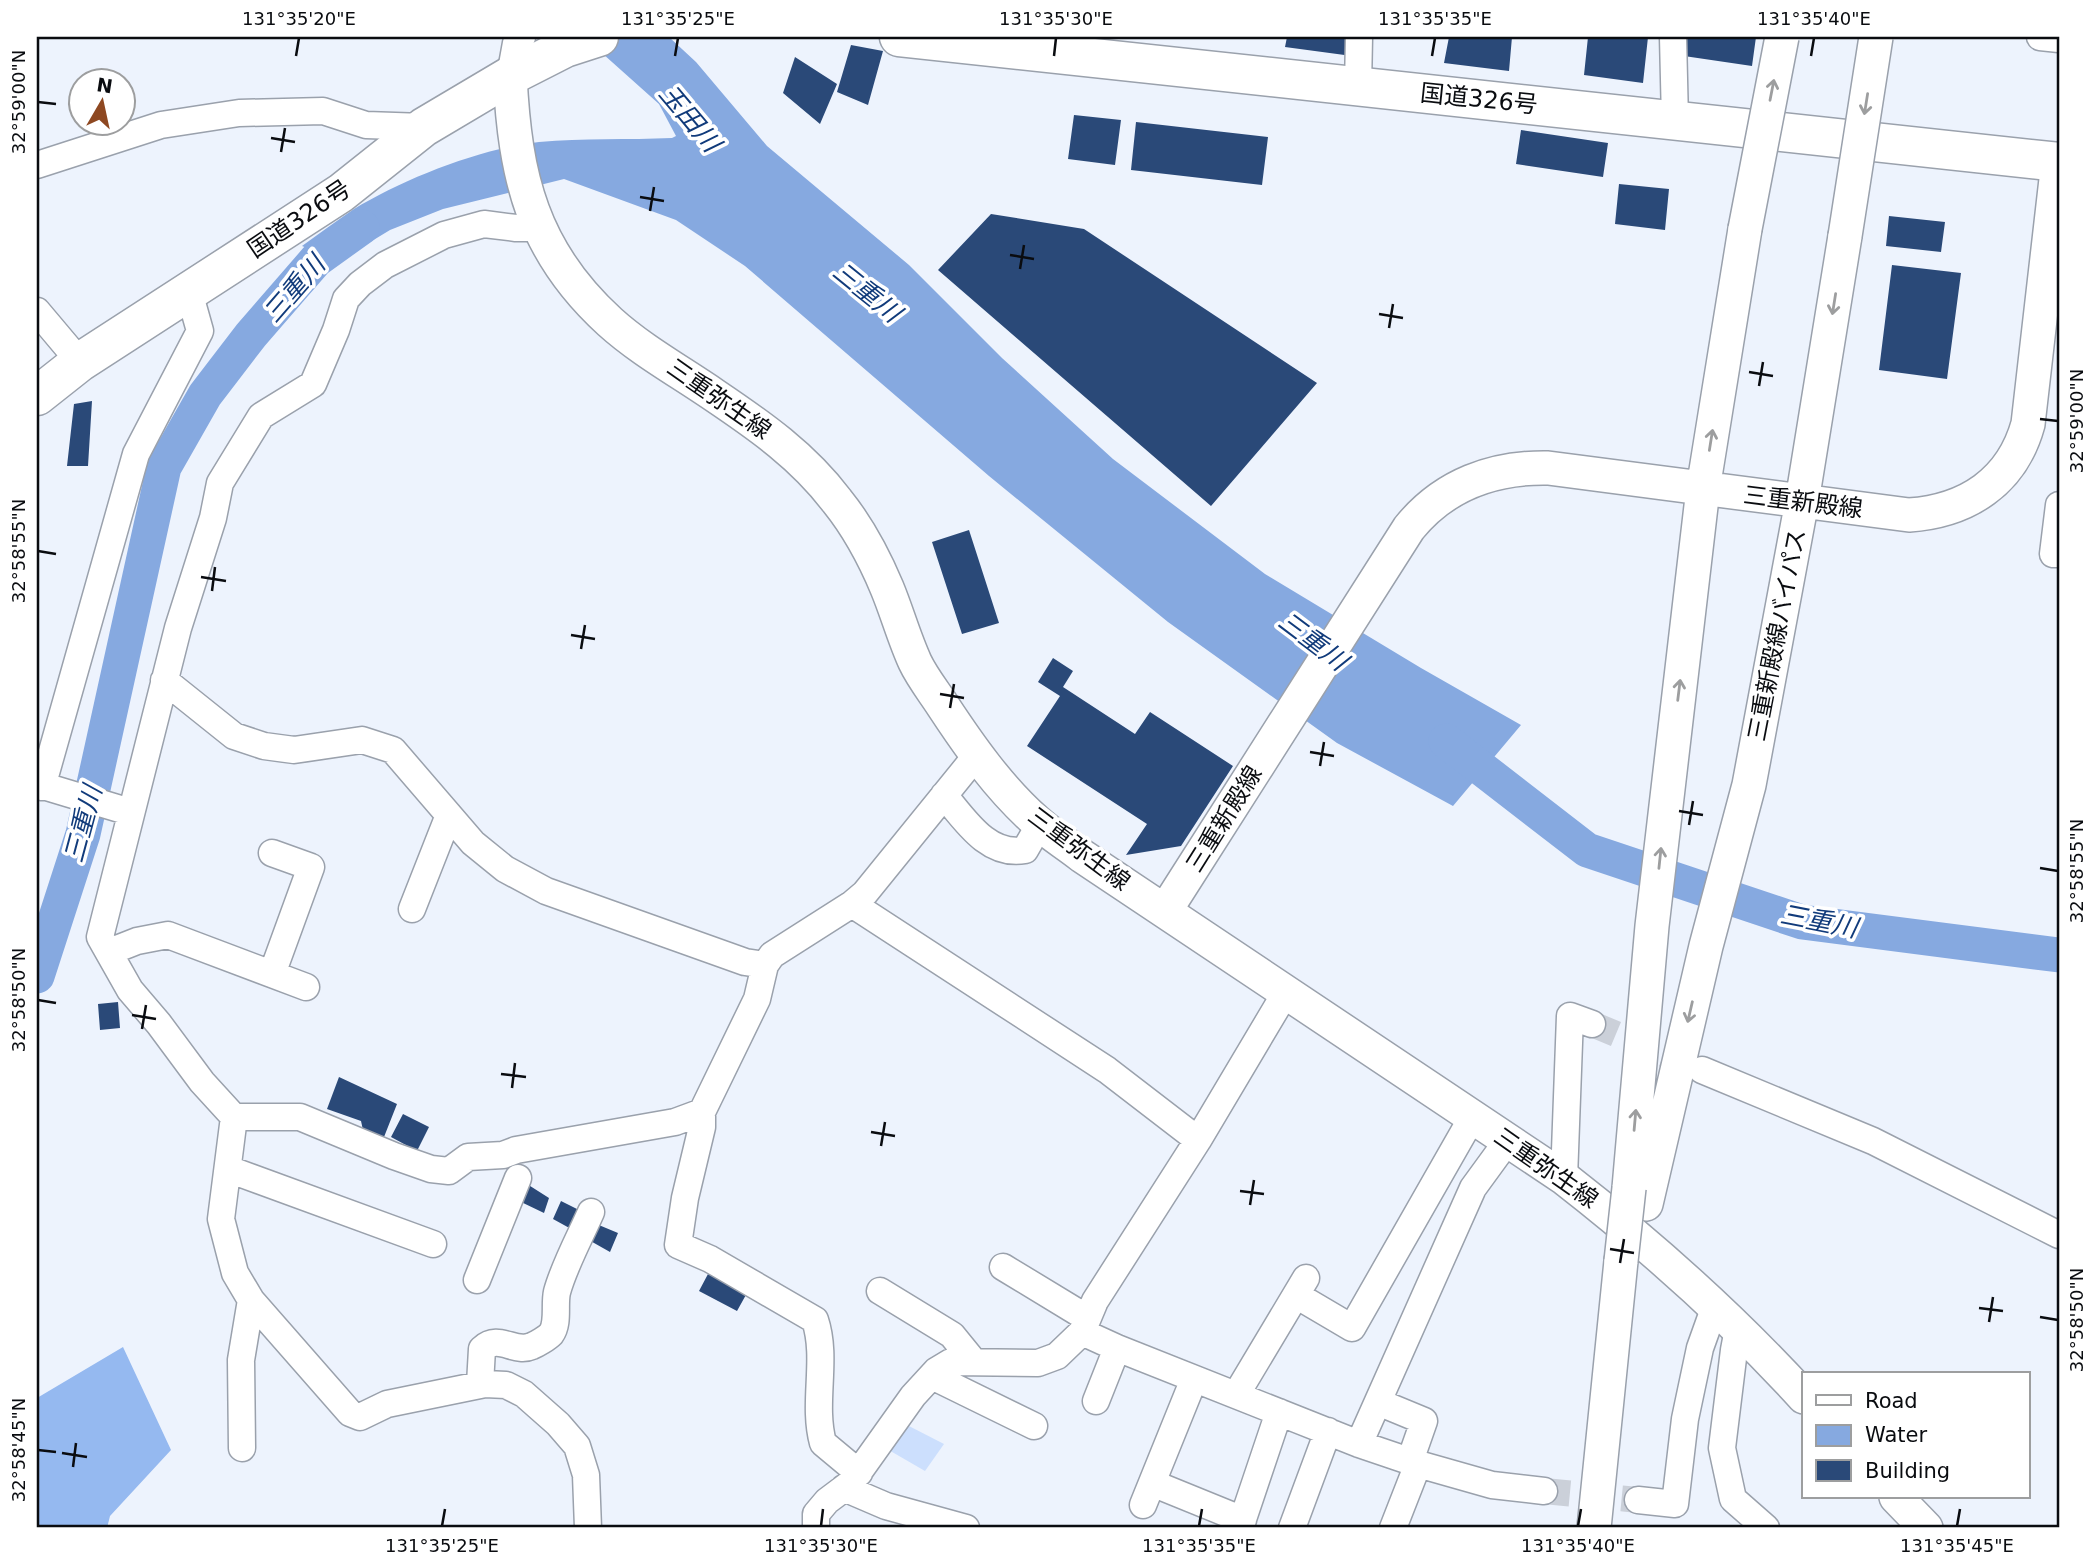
<svg xmlns="http://www.w3.org/2000/svg" width="2096" height="1565" viewBox="0 0 2096 1565" font-family="'DejaVu Sans','Noto Sans JP',sans-serif">
<style>
.green{fill:#ccdffd}
.forest{fill:#95b9f0}
.water{fill:#86a9e0}
.lines{fill:none;stroke-linecap:round;stroke-linejoin:round}
.river{stroke:#86a9e0;stroke-width:35}
.building{fill:#2a4978}
.minor-tunnel{stroke:#cbd0d9;stroke-width:26;stroke-dasharray:26 13;stroke-linecap:butt}
.minor-casing{stroke:#9aa1ac;stroke-width:29}
.major-casing{stroke:#9aa1ac;stroke-width:36}
.highway-casing{stroke:#9aa1ac;stroke-width:41}
.minor{stroke:#fff;stroke-width:26}
.major{stroke:#fff;stroke-width:33}
.highway{stroke:#fff;stroke-width:38}
.major-bridge-casing{stroke:#9aa1ac;stroke-width:36;stroke-linecap:butt}
.major-bridge{stroke:#fff;stroke-width:33}
.oneway{stroke:#9d9e9f}
.ticks{fill:none;stroke:#0a0c10;stroke-width:2.5}
.labels{text-anchor:middle;dominant-baseline:central;stroke-width:7;stroke-linejoin:round;paint-order:stroke}
.street-label{font-size:24px;fill:#0a0c10;stroke:#fff}
.water-label{font-size:26px;font-style:italic;fill:#113b7b;stroke:#fff}
.neatline{fill:none;stroke:#0a0c10;stroke-width:2.5}
.ticks-label{font-size:18px;text-anchor:middle;fill:#0a0c10}
</style>
<rect width="100%" height="100%" fill="#edf3fd"/>
<!-- green -->
<path class="green" d="M907,1425L944,1444L925,1471L887,1449Z"/>
<!-- forest -->
<path class="forest" d="M123,1347L171,1450L110,1516L107,1528H37V1398Z"/>
<!-- water -->
<path class="water" d="M584,37H669L696,62L767,146L909,265L1002,358L1113,459L1265,574L1421,668L1521,725L1453,806L1337,743L1168,622L989,476L745,266L676,220L564,179L443,209L390,230L339,261L302,246C319,234 336,221 354,209C403,179 481,148 539,142C583,138 628,140 672,138L676,136L659,104Z"/>
<g class="lines">
<!-- river -->
<path class="river" d="M1446,741L1587,850L1802,922L2059,955
M37,976L83,834L164,467L205,395L251,335L316,260L362,227"/>
</g>
<!-- building -->
<path class="building" d="M1287,37H1353L1352,56L1285,47Z
M1449,37H1512L1509,71L1444,63Z
M1588,37H1648L1643,83L1584,75Z
M1686,37H1756L1752,66L1684,56Z
M851,45L883,51L868,105L837,92Z
M795,57L837,84L820,124L783,93Z
M1074,115L1121,120L1115,165L1068,159Z
M1136,122L1268,137L1262,185L1131,170Z
M1521,130L1608,143L1603,177L1516,164Z
M1619,184L1669,189L1665,230L1615,224Z
M991,214L1084,229L1317,383L1211,506L938,270Z
M1889,216L1945,222L1941,252L1886,246Z
M1892,265L1961,273L1947,379L1879,370Z
M92,401L88,466H67L74,404Z
M969,530L999,623L962,634L932,542Z
M1053,658L1073,671L1063,687L1135,734L1150,712L1233,766L1181,846L1126,855L1147,824L1027,746L1060,696L1038,682Z
M118,1002L120,1028L100,1030L98,1004Z
M339,1077L397,1104L384,1137L363,1130L361,1121L327,1109Z
M403,1114L429,1127L417,1151L391,1137Z
M527,1184L549,1198L544,1213L519,1201Z
M561,1201L579,1210L573,1230L553,1219Z
M594,1223L618,1233L610,1252L587,1239Z
M708,1274L747,1293L737,1311L699,1291Z"/>
<g class="lines">
<!-- minor-tunnel -->
<path class="minor-tunnel" d="M1592,1024L1697,1068
M1544,1491L1638,1500"/>
<defs>
<path id="minor" d="M1673,37L1675,121
M2040,37L2059,39
M510,76L516,43L522,37
M1358,87L1359,37
M37,165L161,125L239,113L323,111L366,125L424,127
M37,311L80,362
M2059,505L2053,554H2059
M164,680L234,736L264,746L294,750L362,740L393,750L473,843L505,869L546,891L745,962L765,965
M37,784L130,812
M42,787L136,454L200,331L193,306
M944,795C965,820 988,857 1025,850L1040,824
M852,904L1107,1070L1198,1140
M412,909L449,815
M109,952L137,941L168,935L306,987
M272,974L311,867L272,853
M1702,1070L1873,1141L2059,1235
M702,1112V1127L685,1198L678,1245L710,1259L815,1320C828,1359 812,1403 823,1443L859,1473
M234,1117H300L394,1156L431,1169L449,1171L468,1157L503,1155L516,1150L675,1122L702,1112L757,999L765,965L772,955L852,904L865,893L976,756
M228,1169L433,1244
M1564,1178L1570,1016L1592,1024
M1003,1267L1087,1318
M477,1280L518,1178
M880,1291L952,1335L974,1362
M1296,1295L1352,1328L1465,1130L1475,1118
M251,1300L350,1413L360,1417L387,1404L485,1384L506,1385L524,1394L558,1424L577,1446L586,1475L588,1528
M1738,1329L1734,1350L1722,1448L1733,1499L1766,1528
M1082,1332L1117,1348L1359,1444L1418,1464L1393,1528
M932,1376L1034,1426
M480,1384L482,1349C499,1333 514,1354 532,1346C537,1344 547,1338 551,1334C559,1323 554,1305 557,1292C564,1266 580,1237 591,1212
M1236,1395L1306,1278
M1096,1401L1117,1348
M1378,1402L1424,1421L1410,1461
M1359,1444L1473,1188L1508,1140
M242,1448L241,1360L251,1300L235,1273L221,1219L234,1117L202,1082L159,1024L130,990L100,937L178,628L213,518L220,483L261,416L313,384L336,330L346,299L360,284L385,265L444,235L484,224L516,228H540
M1418,1464L1492,1485L1544,1491
M1152,1483L1243,1520
M844,1488L886,1506L966,1528
M1638,1500L1675,1504L1685,1419L1700,1348L1715,1306
M1143,1505L1194,1379
M816,1528V1514L827,1501L851,1483L913,1396L936,1371L951,1362L1038,1363L1057,1356L1082,1332L1095,1301L1198,1140L1286,992
M1240,1528L1279,1412
M1292,1528L1328,1431"/>
<path id="major" d="M510,76C515,177 532,251 610,322C641,350 679,371 714,395C760,426 803,456 837,501C858,527 874,557 887,588C897,612 904,638 915,662C922,677 934,692 943,706C970,747 999,788 1036,821C1050,834 1067,844 1082,856L1564,1178C1650,1245 1730,1316 1804,1397
M1165,911L1409,528C1444,485 1493,467 1548,468L1909,515C1967,511 2012,482 2028,424L2058,162
M1629,1188L1652,926L1703,489L1745,229
M1646,1204L1706,946L1749,785L1802,501L1845,236
M1896,1497L1926,1528
M1594,1528L1621,1261"/>
<path id="highway" d="M899,37L2059,162
M37,396L80,362L341,193L424,127L510,76L565,48L599,37"/>
</defs>
<!-- minor casing -->
<use href="#minor" class="minor-casing"/>
<!-- major casing -->
<use href="#major" class="major-casing"/>
<!-- highway casing -->
<use href="#highway" class="highway-casing"/>
<!-- minor -->
<use href="#minor" class="minor"/>
<!-- major -->
<use href="#major" class="major"/>
<!-- highway -->
<use href="#highway" class="highway"/>
<defs>
<path id="major-bridge" d="M1745,229L1782,37
M1845,236L1876,37
M1621,1261L1629,1188"/>
</defs>
<!-- major-bridge casing -->
<use href="#major-bridge" class="major-bridge-casing"/>
<!-- major-bridge -->
<use href="#major-bridge" class="major-bridge"/>
</g>
<!-- one-way arrows -->
<defs><path id="oneway-shaft" d="M-6 0H5M1.5-3L5.5 0L1.5 3" fill="none" stroke-width="1.6" stroke-linecap="round" stroke-linejoin="round" transform="scale(1.75)"/></defs>
<g class="oneway">
<use href="#oneway-shaft" transform="translate(1772 90) rotate(-79)"/>
<use href="#oneway-shaft" transform="translate(1866 104) rotate(99)"/>
<use href="#oneway-shaft" transform="translate(1834 304) rotate(99)"/>
<use href="#oneway-shaft" transform="translate(1711 440) rotate(-81)"/>
<use href="#oneway-shaft" transform="translate(1679 690) rotate(-83)"/>
<use href="#oneway-shaft" transform="translate(1660 858) rotate(-84)"/>
<use href="#oneway-shaft" transform="translate(1690 1012) rotate(103)"/>
<use href="#oneway-shaft" transform="translate(1635 1120) rotate(-85)"/>
</g>
<!-- ticks -->
<path class="ticks" d="M296,56L299,38M675,56L678,38M1054,56L1056,38M1432,56L1435,38M1811,56L1814,38M38,102L56,104M271,138L295,142M281,152L285,128M640,197L664,201M650,211L654,187M1010,255L1034,259M1020,269L1024,245M1379,314L1403,318M1389,328L1393,304M1749,372L1773,376M1759,386L1763,362M2040,419L2058,421M38,551L56,554M201,577L226,581M212,591L215,567M571,635L595,639M581,649L585,625M940,694L964,698M950,708L954,684M1310,752L1334,756M1320,766L1324,742M1679,811L1703,815M1689,825L1693,801M2040,868L2058,871M38,1000L56,1003M132,1015L156,1019M142,1029L146,1005M501,1074L526,1077M512,1088L515,1063M871,1132L895,1136M881,1146L885,1122M1240,1191L1264,1194M1250,1205L1254,1180M1610,1249L1634,1253M1620,1263L1624,1239M1979,1308L2003,1311M2040,1317L2058,1320M1989,1322L1993,1297M38,1450L56,1452M62,1453L87,1457M73,1467L76,1443M442,1526L445,1509M821,1526L823,1509M1199,1526L1202,1509M1578,1526L1581,1509M1957,1526L1960,1509"/>
<g class="labels">
<!-- street labels -->
<g class="street-label">
<text transform="translate(1479 99) rotate(6)">国道326号</text>
<text transform="translate(299 219) rotate(-34)">国道326号</text>
<text transform="translate(719 399) rotate(35)">三重弥生線</text>
<text transform="translate(1803 502) rotate(7)">三重新殿線</text>
<text transform="translate(1777 635) rotate(-79)">三重新殿線バイパス</text>
<text transform="translate(1224 819) rotate(-58)">三重新殿線</text>
<text transform="translate(1079 849) rotate(37)">三重弥生線</text>
<text transform="translate(1546 1168) rotate(35)">三重弥生線</text>
</g>
<!-- water labels -->
<g class="water-label">
<text transform="translate(690 118) rotate(50)">玉田川</text>
<text transform="translate(294 289) rotate(-49)">三重川</text>
<text transform="translate(867 292) rotate(39)">三重川</text>
<text transform="translate(1313 641) rotate(37)">三重川</text>
<text transform="translate(83 824) rotate(-75)">三重川</text>
<text transform="translate(1819 921) rotate(11)">三重川</text>
</g>
</g>
<!-- border -->
<rect width="2096" height="1565" fill="none" stroke="#ffffff" stroke-width="77"/>
<!-- legend -->
<rect x="1802" y="1372" width="228" height="126" fill="#ffffff" stroke="#9d9e9f" stroke-width="2"/>
<rect x="1816" y="1395" width="35" height="10" fill="#ffffff" stroke="#9d9e9f" stroke-width="2"/>
<text x="1865" y="1408" font-size="21" fill="#0a0c10">Road</text>
<rect x="1816" y="1425" width="35" height="21" fill="#86a9e0" stroke="#9d9e9f" stroke-width="2"/>
<text x="1865" y="1442" font-size="21" fill="#0a0c10">Water</text>
<rect x="1816" y="1460" width="35" height="21" fill="#2a4978" stroke="#9d9e9f" stroke-width="2"/>
<text x="1865" y="1478" font-size="21" fill="#0a0c10">Building</text>
<!-- north arrow -->
<g transform="translate(102 102) rotate(9)"><circle r="33" fill="#ffffff" stroke="#9d9e9f" stroke-width="2"/>
<path d="M0-5L12 26L0 18L-12 26Z" fill="#8e4821"/>
<text y="-10" font-size="19" font-weight="bold" text-anchor="middle" fill="#0a0c10">N</text>
</g>
<rect x="38" y="38" width="2020" height="1488" class="neatline"/>
<g class="ticks-label">
<text x="299" y="25">131°35'20"E</text>
<text x="678" y="25">131°35'25"E</text>
<text x="1056" y="25">131°35'30"E</text>
<text x="1435" y="25">131°35'35"E</text>
<text x="1814" y="25">131°35'40"E</text>
<text transform="translate(19 102) rotate(-90)" y="6">32°59'00"N</text>
<text transform="translate(2077 421) rotate(-90)" y="6">32°59'00"N</text>
<text transform="translate(19 551) rotate(-90)" y="6">32°58'55"N</text>
<text transform="translate(2077 871) rotate(-90)" y="6">32°58'55"N</text>
<text transform="translate(19 1000) rotate(-90)" y="6">32°58'50"N</text>
<text transform="translate(2077 1320) rotate(-90)" y="6">32°58'50"N</text>
<text transform="translate(19 1450) rotate(-90)" y="6">32°58'45"N</text>
<text x="442" y="1552">131°35'25"E</text>
<text x="821" y="1552">131°35'30"E</text>
<text x="1199" y="1552">131°35'35"E</text>
<text x="1578" y="1552">131°35'40"E</text>
<text x="1957" y="1552">131°35'45"E</text>
</g>
</svg>
